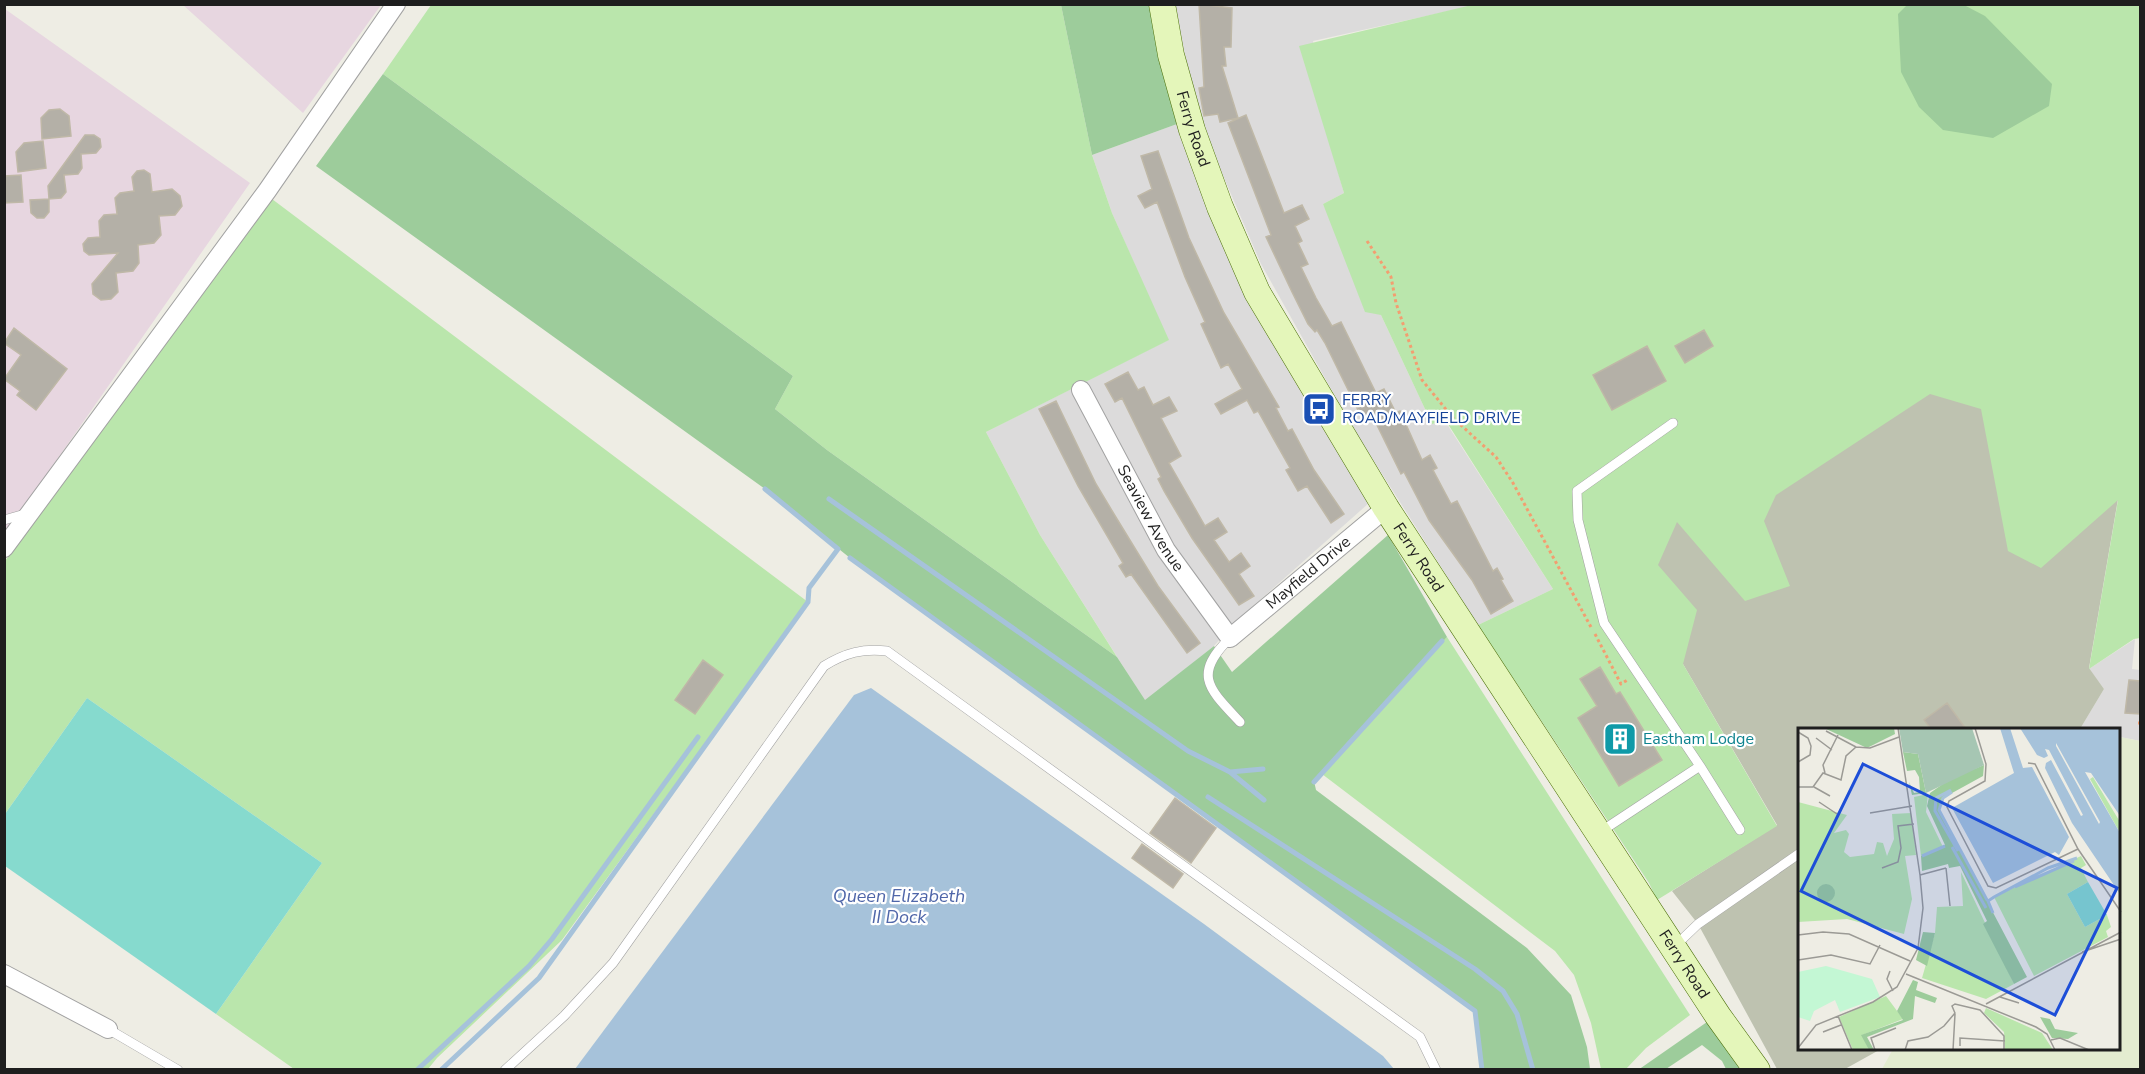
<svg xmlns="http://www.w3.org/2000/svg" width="2145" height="1074" viewBox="0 0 2145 1074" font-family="'Nunito Sans',sans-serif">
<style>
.residential{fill:#dcdbdb}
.industrial{fill:#e7d6e0}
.construction{fill:#bec2b0}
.farmland{fill:#e3ecd0}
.grass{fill:#bae6ac}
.forest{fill:#9dcc9b}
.pitch{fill:#86dace}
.water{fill:#a6c2da}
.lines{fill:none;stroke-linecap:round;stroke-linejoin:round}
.stream{stroke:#a6c2da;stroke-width:5}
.building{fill:#b4b0a7;stroke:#bfb8a7;stroke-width:1.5}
.lane-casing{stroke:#a2a2a2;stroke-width:10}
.street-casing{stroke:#a2a2a2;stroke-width:20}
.secondary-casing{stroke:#4c700a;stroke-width:27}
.path{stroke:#f39e70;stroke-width:3;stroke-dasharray:3 3;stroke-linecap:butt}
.lane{stroke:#fff;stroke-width:9}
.street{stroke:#fff;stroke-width:18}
.secondary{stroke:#e4f6ba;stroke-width:26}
.labels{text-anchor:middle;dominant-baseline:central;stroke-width:4.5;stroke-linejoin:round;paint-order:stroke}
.street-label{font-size:16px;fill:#1e1e1e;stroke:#fff}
.transit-label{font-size:16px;fill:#164399;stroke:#fff;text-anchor:start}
.culture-label{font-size:16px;fill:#0d838f;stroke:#fff;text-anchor:start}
.water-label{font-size:18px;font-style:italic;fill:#4f66a9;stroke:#fff}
.inset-river{fill:none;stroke:#a6c2da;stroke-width:3}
.inset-road{fill:none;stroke:#9b9a95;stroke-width:1.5}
.view{fill:#1d4ed8;fill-opacity:0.15;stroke:#1d4ed8;stroke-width:3}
.inset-edge{fill:none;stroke:#1e1e1e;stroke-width:3}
</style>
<rect width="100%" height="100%" fill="#eeede4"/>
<!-- residential -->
<path class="residential" d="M1175,5H1476L1313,41L1332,151L1344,193L1323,204L1381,315L1432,424L1445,421L1553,589L1478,625L1353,428L1261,264L1197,115Z
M1177,124L1248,301L1369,503L1235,622L1214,646L1145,701L1040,535L986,432L1168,340L1112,213L1092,155Z
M2135,639L2132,669L2140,670V741L2120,737V729H2080L2104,689L2089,669Z"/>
<!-- industrial -->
<path class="industrial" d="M183,5H381L303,113Z
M5,9L250,183L5,534Z"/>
<!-- construction -->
<path class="construction" d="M1917,235L2118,499L2089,668L2104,689L2080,729H1800V1048L1881,1049L1845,1069H1777L1698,924L1672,891L1777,825L1579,486Z"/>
<!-- farmland -->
<path class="farmland" d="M2120,737L2140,741V1069H1882L1893,1049L2120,1048Z"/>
<!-- grass -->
<path class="grass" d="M1476,4L2140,5V638L2134,639L2089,669L2118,500L2041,568L2008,551L1981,409L1930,394L1776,495L1764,521L1790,586L1745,601L1677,522L1658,565L1697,610L1683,664L1777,826L1657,900L1649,883L1478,625L1553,589L1446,421L1432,424L1381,315L1365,312L1323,204L1344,193L1299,46Z
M431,5H1061L1092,155L1112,213L1169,340L986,432L1040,535L1117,657L827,450L775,409L793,376L383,74Z
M272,199L808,602L562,940L437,1058L428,1069H294L216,1014L322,863L87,698L5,814V561L256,217Z
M1447,637L1690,1015L1646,1048L1626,1069H1601L1591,1023L1574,975L1555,951L1322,774Z"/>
<!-- forest -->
<path class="forest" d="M1061,5H1150L1177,124L1092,155Z
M1964,5L1985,16L2052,84L2049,106L1993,138L1943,130L1919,107L1901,72L1898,14L1907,5Z
M383,74L793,376L775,409L827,450L1117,657L1145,700L1214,646L1232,672L1388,535L1447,637L1314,781L1316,790L1527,948L1571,995L1587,1047L1590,1069H1482L1475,1011L850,558L765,489L316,166Z
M1707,1022L1743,1069H1726L1722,1061L1702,1045L1666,1069L1638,1070Z"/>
<!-- pitch -->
<path class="pitch" d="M87,698L322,863L216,1014L5,866V814Z"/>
<!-- water -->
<path class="water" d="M871,688L1204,924L1383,1056L1394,1069H575L854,695Z"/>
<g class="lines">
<!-- stream -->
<path class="stream" d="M829,499L1188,751L1230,772L1264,800
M850,558L1475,1011L1482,1070
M1230,772L1263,769
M1314,782L1442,641
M1208,797L1475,969L1503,991L1517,1014L1533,1070
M417,1070L529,966L552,939L698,737
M441,1070L539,978L808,602L809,588L838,549L765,489"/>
</g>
<!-- building -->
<path class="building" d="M1199,4L1232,8L1231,47H1224L1226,66H1222L1238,118L1220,122L1218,114L1204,116L1199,88L1204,87Z
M60,109L69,116L71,136L42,139L41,118L49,110Z
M1246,115L1284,213L1302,205L1309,219L1295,226L1302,241L1298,243L1308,264L1301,267L1316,298L1332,326L1341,322L1376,393L1384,389L1396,413L1400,411L1422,460L1430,455L1437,468L1433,470L1451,504L1457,501L1493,571L1497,568L1503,579L1501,580L1513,601L1491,614L1472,580L1429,520L1404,472L1401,474L1372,415L1365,418L1363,413L1360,414L1325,343L1317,330L1315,332L1308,324L1292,292L1266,237L1271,235L1228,123Z
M85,135H94L100,139L101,147L96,153L81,154L82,168L78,174L64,175L66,192L61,198L49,199L48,186Z
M43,141L46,168L18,172L16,152L24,143Z
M1158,151L1189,238L1224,313L1279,407L1276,408L1288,431L1292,429L1314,470L1344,514L1331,523L1307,486L1298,491L1286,470L1290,468L1258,411L1254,413L1247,400L1221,414L1215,404L1242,389L1228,364L1221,368L1201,324L1205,322L1185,277L1157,202L1145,208L1138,196L1152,189L1141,156Z
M144,170L150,174L152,192L172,189L180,196L182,206L175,215L159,216L161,235L154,243L138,245L139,263L133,271L116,273L118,292L111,299L101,300L93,294L92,284L118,253L89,255L84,251L83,244L88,238L100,237L99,221L104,215L117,214L115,198L120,193L134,191L132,177L137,171Z
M21,175L23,202L4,203V176Z
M49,199V212L44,218H37L31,213L30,200Z
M14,328L67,369L36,410L17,395L20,391L4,379L21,355L4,343Z
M1704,330L1713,346L1685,363L1675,346Z
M1647,346L1666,381L1612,410L1593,375Z
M1128,372L1138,390L1144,387L1153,405L1169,397L1177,411L1161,418L1181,456L1169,463L1205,526L1218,518L1227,532L1214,540L1229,562L1241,553L1250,566L1239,574L1254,596L1239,605L1192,538L1164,491L1158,479L1161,477L1122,398L1115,402L1105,384Z
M1056,401L1096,484L1117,519L1158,586L1200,643L1187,653L1131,574L1126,577L1119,566L1123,563L1078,486L1039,409Z
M703,660L723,675L695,714L675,700Z
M1600,667L1616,694L1620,692L1662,760L1619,786L1578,718L1597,706L1580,679Z
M2129,680L2140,681V714L2125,713Z
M1947,703L1966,729H1931L1924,720Z
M1175,798L1216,828L1191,863L1150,833Z
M1142,844L1183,874L1173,888L1132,858Z"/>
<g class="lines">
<defs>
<path id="lane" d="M4,520L25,514
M1230,638C1192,675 1209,689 1240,722
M1700,766L1740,830
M1600,832L1700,766L1604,623L1578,520L1577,491L1673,423
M1675,946L1698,924L1800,853
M108,1029L178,1070
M505,1070L564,1016L613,963L824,666C845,653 863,648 887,651L1420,1037L1436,1070"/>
<g id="street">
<path id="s1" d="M1081,390L1166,550L1230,638L1386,508"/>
<path d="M4,548L267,191L396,4"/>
<path d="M4,974L108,1029"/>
</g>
<g id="secondary">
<path id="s2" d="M1162,4L1171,55L1192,130L1220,207L1257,292L1386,508L1718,1016L1757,1070"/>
</g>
</defs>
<!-- lane casing -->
<use href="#lane" class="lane-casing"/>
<!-- street casing -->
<use href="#street" class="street-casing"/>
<!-- secondary casing -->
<use href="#secondary" class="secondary-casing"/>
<!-- path -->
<path class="path" d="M1367,241L1391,277L1396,303L1422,380L1453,418L1496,457L1513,483L1592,629
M1595,634L1621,684L1629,679
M2138,723H2140"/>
<!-- lane -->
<use href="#lane" class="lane"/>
<!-- street -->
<use href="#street" class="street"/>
<!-- secondary -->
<use href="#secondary" class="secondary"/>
</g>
<!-- icons -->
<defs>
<symbol id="bus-square" viewBox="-11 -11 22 22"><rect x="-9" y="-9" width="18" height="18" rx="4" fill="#1a4fb4" stroke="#fff"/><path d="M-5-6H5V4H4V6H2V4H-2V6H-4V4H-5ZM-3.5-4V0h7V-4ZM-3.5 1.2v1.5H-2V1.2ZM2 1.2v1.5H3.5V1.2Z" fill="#fff"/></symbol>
<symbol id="building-square" viewBox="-11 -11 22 22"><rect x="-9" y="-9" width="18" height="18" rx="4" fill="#0f9aa8" stroke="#fff"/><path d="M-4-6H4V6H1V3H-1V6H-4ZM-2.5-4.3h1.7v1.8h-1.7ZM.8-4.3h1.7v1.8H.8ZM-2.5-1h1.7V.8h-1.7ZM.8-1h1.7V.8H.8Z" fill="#fff"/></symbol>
</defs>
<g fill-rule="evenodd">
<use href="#bus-square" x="1300" y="390" width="38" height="38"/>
<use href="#building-square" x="1601" y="720" width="38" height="38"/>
</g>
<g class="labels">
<!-- street labels -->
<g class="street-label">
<text stroke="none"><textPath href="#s2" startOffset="129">Ferry Road</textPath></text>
<text stroke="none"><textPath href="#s1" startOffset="146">Seaview Avenue</textPath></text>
<text stroke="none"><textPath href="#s2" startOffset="615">Ferry Road</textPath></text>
<text stroke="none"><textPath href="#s1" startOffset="392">Mayfield Drive</textPath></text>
<text stroke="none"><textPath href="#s2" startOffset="1101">Ferry Road</textPath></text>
</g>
<!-- transit labels -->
<g class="transit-label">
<text x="1342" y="400">FERRY<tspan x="1342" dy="18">ROAD/MAYFIELD DRIVE</tspan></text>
</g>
<!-- culture labels -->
<g class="culture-label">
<text x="1643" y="739">Eastham Lodge</text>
</g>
<!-- water labels -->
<g class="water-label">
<text x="899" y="896">Queen Elizabeth<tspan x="899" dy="21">II Dock</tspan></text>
</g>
</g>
<!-- overview -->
<g transform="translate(1798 728)">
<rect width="322" height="322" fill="#eeede4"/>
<path d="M295,49L322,94V105L292,51ZM130,66L128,84L145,119L123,128L116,69ZM0,74L49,87L36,105L48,102L51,106L46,124L52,129L76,126L79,114L85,115L89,128L96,111L94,86L113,85L118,127L107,128L114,171L106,206L49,191L0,194ZM283,128L288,137L283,140L290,154L269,166L287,199L309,187L313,199L308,203L310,209L236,248L196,169ZM163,144L216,256L188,271L124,250L137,205L139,179L165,178ZM88,268L105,291L64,307L71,322H55L41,289ZM188,280L244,305L255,322H207L206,304L186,285Z" fill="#bae6ac"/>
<path d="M26,0H96L97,6L69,20ZM105,24L120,26L128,65L114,67L111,54L116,65L122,64L121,49L117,42L109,43ZM186,37L185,48L145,70L141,82L229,249L216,256L185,196L189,193L162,138L151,140L150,136L124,143L123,128L147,117L129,78L132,65L152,51ZM19 165a9 9 0 1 1 18 0a9 9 0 1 1-18 0ZM125,204L137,205L129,238L118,232ZM115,252L120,254L118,262L139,270L137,275L117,268L115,291L69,309L76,322H71L63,307L105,292L99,283ZM242,289L252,291L257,301L280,305L270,311L254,310Z" fill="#9dcc9b"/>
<path d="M101,0H174L186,37L128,65L120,26L105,24Z" fill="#a6c6b3"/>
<path d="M28,238L74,251L82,269L42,284L37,272L16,283L12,293L0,289V244Z" fill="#c3f7d4"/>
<path d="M290,154L309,187L287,199L269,166Z" fill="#86dace"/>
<path d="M202,0H212L225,40L234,39L271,109L261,127L257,124L195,155L154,80L216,45ZM222,0H322V88L293,45L287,44L322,105V166L274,95L247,40L248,35L253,32L283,88L285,87L251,22L247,21L250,28L246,30L239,27ZM258,15L302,94L301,96L258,18Z" fill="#a6c2da" fill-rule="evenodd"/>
<path class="inset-river" d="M153,62L138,70L137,83L160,123M154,64L145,70L141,82L189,172M154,119L188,180M124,128L147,118M217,159L276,133M195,185L190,173L196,169L250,140L279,130"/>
<path class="inset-road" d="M177,0L188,36L187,53L151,73L149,79L190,158L198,160L280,121M28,3L58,19M0,4L10,10L13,18L12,27L0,34M18,10L34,22M230,35L237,36L280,121L323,184M27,45L25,37L40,7M0,59H15L25,45L43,52L48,28L58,19L72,20L101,9M16,59L32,68M21,74L39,86M72,85L114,78M84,140L100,134L103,120L100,98L116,96M148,140L152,178M122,147L148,140M0,207L25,204L51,206L112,233M284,224L323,211M0,232L33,227L72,236L82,217M92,243L89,251L95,263M108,246L238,299L249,306L257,322M202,269L221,275M188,276L323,204M40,288L54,322M25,304L43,297M253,312L262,310L291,322M162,318V310L207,313M0,320L18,297L75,274L99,259L120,220L125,180L122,147L100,0M77,322L73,310L98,300M107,322L110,313L130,309L146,298L157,285L154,278L157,276L182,282L206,308V322M155,322L157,286"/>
<path class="view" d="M65,36L319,160L257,287L3,163Z"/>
<rect width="322" height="322" class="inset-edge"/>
</g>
<!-- border -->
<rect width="2145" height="1074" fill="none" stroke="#1e1e1e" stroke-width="12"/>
</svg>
